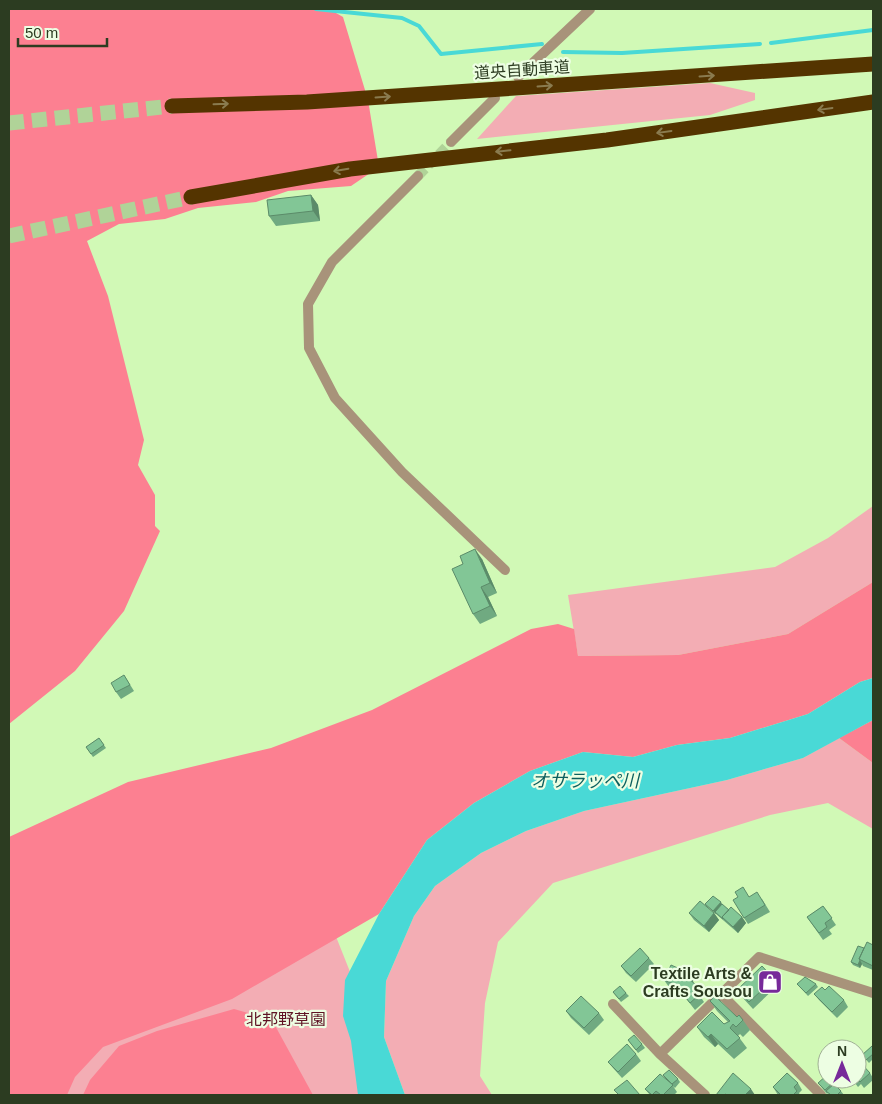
<svg xmlns="http://www.w3.org/2000/svg" width="882" height="1104" viewBox="0 0 882 1104" font-family="Helvetica,'Noto Sans JP',sans-serif">
<style>
.green{fill:#f3adb4}
.forest{fill:#fc8091}
.water{fill:#49d9d6}
.lines{fill:none;stroke-linecap:round;stroke-linejoin:round}
.stream{stroke:#49d9d6;stroke-width:4}
.street-tunnel{stroke:#b0d398;stroke-width:10;stroke-dasharray:10 5;stroke-linecap:butt}
.highway-tunnel{stroke:#b0d398;stroke-width:15;stroke-dasharray:15 8;stroke-linecap:butt}
.street{stroke:#a8937a;stroke-width:10}
.highway{stroke:#543400;stroke-width:15}
.wall{fill:#70aa81}
.shaded-wall{fill:#5b8b69}
.building{fill:#82c696;stroke:#5b8b69}
.oneway{stroke:#8a7b4f}
.labels{text-anchor:middle;dominant-baseline:central;stroke-width:4.5;stroke-linejoin:round;paint-order:stroke}
.street-label{font-size:16px;fill:#2c3c21;stroke:#edfee3}
.poi-label{font-size:16px;font-weight:bold;fill:#2c3c21;stroke:#edfee3;text-anchor:end}
.park-label{font-size:16px;fill:#5f1324;stroke:#edfee3}
.water-label{font-size:18px;font-style:italic;fill:#0b5f5e;stroke:#edfee3}
</style>
<rect width="100%" height="100%" fill="#d1f9b6"/>
<!-- green -->
<path class="green" d="M710,83L755,93V100L710,115L477,139L516,96Z
M873,506V582L788,634L678,655L578,656L568,595L775,567L828,538Z
M839,738L873,763V829L828,803L770,815L553,883L498,942L485,1003L480,1076L492,1095H405L384,1037L386,981L414,916L435,886L481,853L526,831L584,811L727,780L803,758Z
M331,924L399,1095H9V1029Z"/>
<!-- forest -->
<path class="forest" d="M9,9H329L343,17L368,100L379,167L351,186L288,191L256,202L198,208L165,219L119,224L87,241L108,296L144,440L138,465L155,495V526L160,531L124,611L75,671L9,724Z
M873,582V678L860,682L808,714L730,738L677,745L633,757L583,752L530,771L474,803L427,840L379,914L232,999L103,1047L75,1077L67,1095H9V837L128,782L271,748L372,710L531,629L558,624L574,629L578,656L678,655L788,634Z
M873,720V763L839,738Z
M234,1009L272,1020L313,1095H83L90,1080L119,1046L157,1031Z"/>
<!-- water -->
<path class="water" d="M873,678V720L803,758L727,780L584,811L526,831L481,853L435,886L414,916L386,981L384,1037L405,1095H358L351,1041L343,1016L345,980L379,914L427,840L474,803L530,771L583,752L633,757L677,745L730,738L808,714L860,682Z"/>
<g class="lines">
<!-- stream -->
<path class="stream" d="M316,9L402,18L419,26L441,54L542,44
M771,43L873,30
M563,52L622,53L760,44"/>
<!-- street-tunnel -->
<path class="street-tunnel" d="M418,176L451,142"/>
<!-- highway-tunnel -->
<path class="highway-tunnel" d="M9,123L172,106
M9,236L191,197"/>
<!-- street -->
<path class="street" d="M518,77L590,9
M451,142L495,98
M418,176L332,262L308,304L309,348L335,398L402,472L505,570
M722,995L821,1095
M613,1004L660,1054L705,1095
M660,1054L759,957L873,993"/>
<!-- highway -->
<path class="highway" d="M172,106L307,102L873,64
M191,197L350,169L607,140L873,102"/>
</g>
<!-- wall -->
<path class="wall" d="M311,195L318,205L320,221L276,226L269,216Z
M482,559L497,593L488,597L497,616L480,624L473,614Z
M124,675L134,691L121,699L116,692Z
M99,738L106,748L93,757L86,747Z
M749,897L762,899L770,912L748,924L744,918Z
M705,904L722,905L729,910L742,917L746,923L738,933L716,914L708,907Z
M823,906L836,925L829,930L832,934L823,940L807,917Z
M689,913H714L719,920L709,932L694,920Z
M873,945V970L863,966L862,964L860,968L853,965L851,962L864,948Z
M649,958L654,964L636,982L626,973L621,966Z
M694,979L693,982L701,993L700,996L704,1002L695,1010L681,992L669,987L664,980Z
M774,979L778,985L753,1009L742,997L737,990Z
M797,984H816L818,987L808,996Z
M825,990L844,1000L848,1007L837,1018L819,1000L814,994Z
M613,992L626,993L629,996L621,1002Z
M710,1001L737,1017L743,1020L750,1030L743,1037L740,1034L738,1036L747,1048L734,1059L718,1044L715,1047L704,1037L697,1027L724,1024L728,1022L717,1011Z
M566,1011L599,1013L604,1020L589,1035L571,1018Z
M628,1040L642,1044L645,1048L638,1053Z
M873,1048V1059L869,1063L862,1055Z
M636,1054L641,1061L622,1078L613,1068L608,1062Z
M870,1073L873,1078V1080L864,1088L861,1084L858,1087L852,1079H857Z
M663,1075L678,1079L680,1082L675,1088L673,1086L677,1092L674,1095H650L645,1089L666,1079Z
M834,1082L844,1095H830L828,1093L827,1094L818,1083Z
M798,1083L802,1090L799,1093L800,1095H778L773,1087Z"/>
<!-- shaded-wall -->
<path class="shaded-wall" d="M311,195L318,205L320,221L313,211Z
M475,549L482,559L497,593L490,583Z
M481,587L488,597L497,616L490,606Z
M721,902L723,906L716,914L713,911Z
M714,913L719,920L709,932L704,926Z
M742,917L746,923L738,933L733,927Z
M860,960L862,964L860,968L858,965Z
M689,973L694,979L692,984L687,977Z
M697,986L701,993L700,996L695,990Z
M711,1034L718,1044L715,1047L708,1037Z
M751,1089L755,1095H745Z"/>
<!-- building -->
<path class="building" d="M311,195L313,211L269,216L267,200Z
M475,549L490,583L481,587L490,606L473,614L452,569L463,564L460,556Z
M124,675L130,685L116,692L111,683Z
M99,738L104,745L91,754L86,747Z
M743,887L749,897L757,892L765,905L744,918L733,900L738,897L735,892Z
M713,896L721,902L713,911L705,904Z
M700,901L714,913L704,926L689,913Z
M722,904L729,910L722,917L723,919L715,912Z
M823,906L832,918L825,923L827,927L819,933L807,917Z
M731,907L742,917L733,927L722,917Z
M867,942L873,945V966L859,959Z
M858,946L864,948L859,959L860,960L858,965L851,962Z
M640,948L649,958L631,976L621,966Z
M671,965L689,973L687,977L697,986L695,990L699,995L690,1003L676,985L664,980Z
M762,966L774,979L749,1002L737,990Z
M805,977L816,984L806,993L797,984Z
M620,986L626,993L619,999L613,992Z
M829,986L844,1000L832,1012L814,994L822,987L825,990Z
M581,996L599,1013L584,1028L566,1011Z
M715,996L737,1017L739,1015L743,1020L736,1027L733,1024L730,1028L740,1038L727,1049L711,1034L708,1037L697,1027L712,1012L724,1024L730,1021L710,1001Z
M634,1035L642,1044L636,1050L628,1040Z
M837,1042L845,1049H830Z
M627,1044L636,1054L618,1072L608,1062Z
M872,1046L873,1048V1054L866,1060L862,1055Z
M857,1060H858L870,1073L860,1082L857,1078Z
M669,1070L678,1079L672,1084L663,1075Z
M733,1073L751,1089L745,1095H727L725,1094L724,1095H716Z
M787,1073L798,1083L794,1087L797,1091L793,1095H781L773,1087Z
M660,1074L673,1085L663,1095H661L656,1091L652,1095L645,1089Z
M827,1075V1079H831L834,1082L825,1090L818,1083Z
M627,1080L640,1095H619L614,1090Z
M834,1084L841,1091L837,1095H831L826,1091Z"/>
<!-- one-way arrows -->
<defs><path id="oneway-shaft" d="M-6 0H5M1.5-3L5.5 0L1.5 3" fill="none" stroke-width="1.6" stroke-linecap="round" stroke-linejoin="round" transform="scale(1.25)"/></defs>
<g class="oneway">
<use href="#oneway-shaft" transform="translate(707 76) rotate(-4)"/>
<use href="#oneway-shaft" transform="translate(545 86) rotate(-4)"/>
<use href="#oneway-shaft" transform="translate(383 97) rotate(-4)"/>
<use href="#oneway-shaft" transform="translate(221 104) rotate(-2)"/>
<use href="#oneway-shaft" transform="translate(825 109) rotate(172)"/>
<use href="#oneway-shaft" transform="translate(664 132) rotate(172)"/>
<use href="#oneway-shaft" transform="translate(503 151) rotate(174)"/>
<use href="#oneway-shaft" transform="translate(341 170) rotate(170)"/>
</g>
<!-- icons -->
<defs>
<symbol id="shop-square" viewBox="-11 -11 22 22"><rect x="-9" y="-9" width="18" height="18" rx="4" fill="#77299a" stroke="#edfee3"/><path d="M-5-2.5h2.3a2.7 3.5 0 0 1 5.4 0H5L5.5 6h-11ZM-1.5-2.5h3a1.5 2.3 0 0 0-3 0Z" fill="#fff"/></symbol>
</defs>
<g fill-rule="evenodd">
<use href="#shop-square" x="756" y="968" width="28" height="28"/>
</g>
<g class="labels">
<!-- street labels -->
<g class="street-label">
<text transform="translate(522 70) rotate(-4)">道央自動車道</text>
</g>
<!-- poi labels -->
<g class="poi-label">
<text x="752" y="973">Textile Arts &amp;<tspan x="752" dy="18">Crafts Sousou</tspan></text>
</g>
<!-- park labels -->
<g class="park-label">
<text x="286" y="1019">北邦野草園</text>
</g>
<!-- water labels -->
<g class="water-label">
<text x="585" y="781">オサラッペ川</text>
</g>
</g>
<!-- border -->
<rect width="882" height="1104" fill="none" stroke="#2c3c21" stroke-width="20"/>
<!-- north arrow -->
<g transform="translate(842 1064)"><circle r="24" fill="#edfee3" stroke="#a0b095"/>
<path d="M0-4L9 19L0 12L-9 19Z" fill="#77299a"/>
<text y="-8" font-size="14" font-weight="bold" text-anchor="middle" fill="#2c3c21">N</text>
</g>
<!-- scale -->
<path d="M18 38v8h89v-8" fill="none" stroke="#2c3c21" stroke-width="2.5"/>
<text x="25" y="38" font-size="15" fill="#2c3c21" stroke="#edfee3" stroke-width="4" paint-order="stroke">50 m</text>
</svg>
